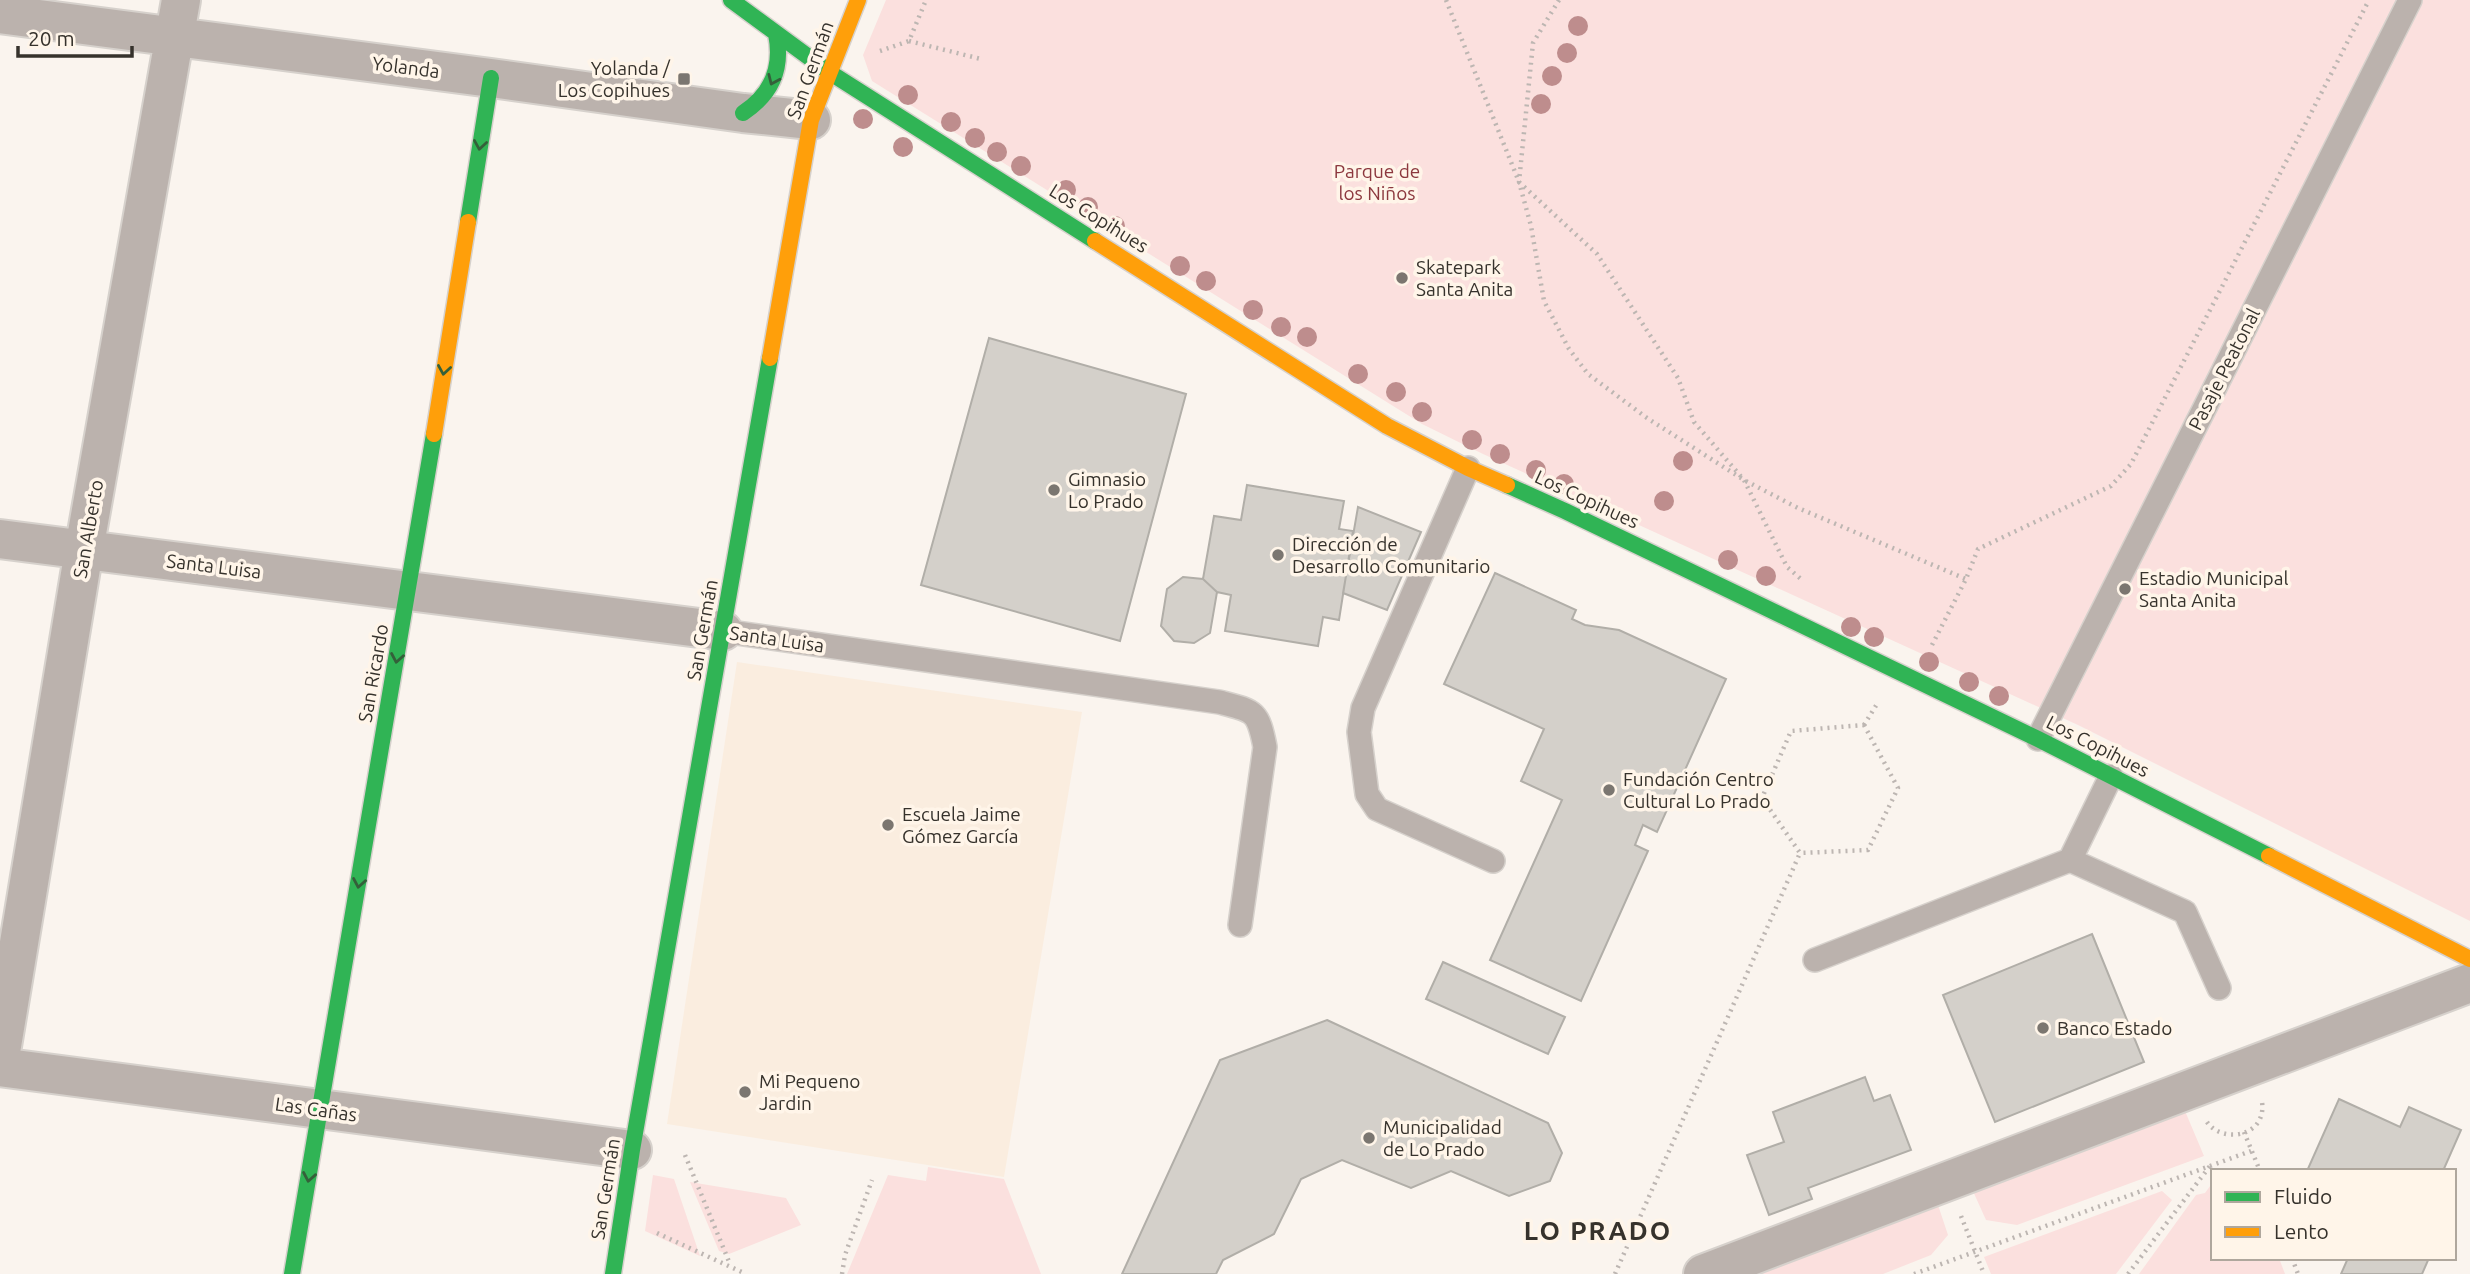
<svg xmlns="http://www.w3.org/2000/svg" width="2470" height="1274" viewBox="0 0 2470 1274" font-family="Ubuntu,sans-serif">
<style>
.built{fill:#faeddf}
.green{fill:#fbe0de}
.building{fill:#d4d0ca;stroke:#b1aea8;stroke-width:2}
.lines{fill:none;stroke-linecap:round;stroke-linejoin:round}
.lane-casing{stroke:#d6d1cc;stroke-width:26}
.street-casing{stroke:#d6d1cc;stroke-width:42}
.fast-casing{stroke:#d6d1cc;stroke-width:19}
.slow-casing{stroke:#d6d1cc;stroke-width:19}
.path{stroke:#bdb6b2;stroke-width:4.5;stroke-dasharray:2 5;stroke-linecap:butt}
.lane{stroke:#bbb2ad;stroke-width:23}
.street{stroke:#bbb2ad;stroke-width:38}
.fast{stroke:#30b455;stroke-width:16}
.slow{stroke:#ff9f0a;stroke-width:16}
.tree{fill:#be8d8d}
.oneway{stroke:#34603a}
.poi-dot{fill:#7b7670;stroke:#fff5e9;stroke-width:2.5}
.labels{text-anchor:middle;dominant-baseline:central;stroke-width:7;stroke-linejoin:round;paint-order:stroke}
.street-label{font-size:19px;fill:#36322c;stroke:#fff5e9}
.poi-label{font-size:19px;fill:#36322c;stroke:#fff5e9;text-anchor:start}
.park-label{font-size:19px;fill:#8c383e;stroke:#fff5e9}
.district-label{font-size:26px;font-weight:bold;letter-spacing:2px;fill:#36322c;stroke:#fff5e9}
</style>
<rect width="100%" height="100%" fill="#faf4ee"/>
<!-- built -->
<path class="built" d="M737,662L1082,712L1004,1177L667,1124Z"/>
<!-- green -->
<path class="green" d="M886,0H2470V921L2078,725L1483,454L1422,424L872,81L863,55Z
M2185,1111L2204,1156L2017,1225L1986,1220L1972,1189Z
M928,1167L1004,1179L1041,1274H847L888,1175L926,1181Z
M653,1175L674,1179L700,1256L645,1231Z
M690,1182L786,1198L801,1225L729,1254L719,1251Z
M2213,1182V1258H2279L2285,1274H2139L2196,1195L2205,1193Z
M2162,1191L2172,1200L2116,1274H1991L1984,1257Z
M1937,1202L1948,1235L1931,1255L1883,1274H1745Z"/>
<!-- building -->
<path class="building" d="M989,338L1186,394L1120,641L921,585Z
M1247,485L1344,501L1339,529L1353,531L1339,620L1323,617L1318,646L1225,631L1231,595L1217,592L1203,579L1214,516L1241,520Z
M1358,507L1421,532L1387,610L1343,593Z
M1495,573L1576,610L1572,619L1585,625L1619,630L1726,679L1657,832L1643,825L1635,845L1648,851L1581,1001L1490,960L1562,800L1521,781L1544,729L1444,684Z
M1183,577L1203,579L1217,592L1210,633L1194,643L1174,641L1161,626L1167,589Z
M2092,934L2144,1062L1995,1122L1943,995Z
M1443,962L1565,1017L1548,1054L1426,999Z
M1327,1020L1548,1123L1562,1153L1550,1181L1509,1196L1451,1171L1411,1188L1342,1160L1301,1179L1274,1234L1223,1260L1216,1274H1122L1220,1060Z
M1865,1077L1874,1101L1890,1095L1911,1150L1808,1188L1812,1199L1769,1215L1747,1155L1784,1142L1773,1112Z
M2339,1099L2400,1127L2409,1107L2461,1130L2443,1171H2307Z
M2348,1258H2429L2422,1274H2341Z"/>
<g class="lines">
<defs>
<path id="lane" d="M1468,468L1363,708L1359,732L1367,794L1377,809L1493,861
M723,631L1219,702C1254,711 1258,710 1265,747L1240,925
M2038,739L2410,0
M2070,860L2185,912L2219,988
M1815,960L2070,860L2111,776"/>
<path id="street" d="M0,14L491,78L743,113L811,120
M0,539L723,631
M0,1058L84,550L181,0
M0,1067L632,1150
M1703,1274L2470,983"/>
<path id="fast" d="M731,0L829,72L1095,241
M743,113C772,94 783,68 776,34
M468,222L491,78
M1507,485L1565,511L2038,739L2269,856
M292,1274L434,434
M613,1274L632,1150L770,358"/>
<path id="slow" d="M1095,241L1387,426L1468,468L1507,485
M770,358L811,120L858,0
M434,434L468,222
M2269,856L2470,959"/>
</defs>
<!-- lane casing -->
<use href="#lane" class="lane-casing"/>
<!-- street casing -->
<use href="#street" class="street-casing"/>
<!-- fast casing -->
<use href="#fast" class="fast-casing"/>
<!-- slow casing -->
<use href="#slow" class="slow-casing"/>
<!-- path -->
<path class="path" d="M1446,0L1519,182L1597,254L1678,378L1694,422L1744,480L1787,567L1801,579
M1559,0L1533,43L1519,182L1531,226L1544,301L1569,349L1588,374L1647,418L1744,480L1798,508L1966,579
M909,41L981,59
M880,51L909,41L926,0
M1932,645L1966,579L1978,549L2111,486L2131,464L2369,0
M1864,725L1877,704
M1864,725L1898,788L1868,850L1800,853L1762,798L1791,731Z
M2207,1122C2222,1144 2267,1137 2262,1102
M2244,1132L2260,1171
M685,1155L730,1264
M1961,1216L1984,1274
M657,1233L746,1274
M2292,1258L2298,1274
M842,1274L845,1255L872,1180
M1615,1274L1800,853
M1914,1274L2251,1151
M2128,1274L2210,1166"/>
<!-- lane -->
<use href="#lane" class="lane"/>
<!-- street -->
<use href="#street" class="street"/>
<!-- fast -->
<use href="#fast" class="fast"/>
<!-- slow -->
<use href="#slow" class="slow"/>
</g>
<!-- trees -->
<g class="tree">
<circle cx="1578" cy="26" r="10"/>
<circle cx="1567" cy="53" r="10"/>
<circle cx="1552" cy="76" r="10"/>
<circle cx="908" cy="95" r="10"/>
<circle cx="1541" cy="104" r="10"/>
<circle cx="863" cy="119" r="10"/>
<circle cx="951" cy="122" r="10"/>
<circle cx="975" cy="138" r="10"/>
<circle cx="903" cy="147" r="10"/>
<circle cx="997" cy="152" r="10"/>
<circle cx="1021" cy="166" r="10"/>
<circle cx="1066" cy="190" r="10"/>
<circle cx="1088" cy="207" r="10"/>
<circle cx="1115" cy="226" r="10"/>
<circle cx="1180" cy="266" r="10"/>
<circle cx="1206" cy="281" r="10"/>
<circle cx="1253" cy="310" r="10"/>
<circle cx="1281" cy="327" r="10"/>
<circle cx="1307" cy="337" r="10"/>
<circle cx="1358" cy="374" r="10"/>
<circle cx="1396" cy="392" r="10"/>
<circle cx="1422" cy="412" r="10"/>
<circle cx="1472" cy="440" r="10"/>
<circle cx="1500" cy="454" r="10"/>
<circle cx="1683" cy="461" r="10"/>
<circle cx="1536" cy="470" r="10"/>
<circle cx="1564" cy="484" r="10"/>
<circle cx="1664" cy="501" r="10"/>
<circle cx="1728" cy="560" r="10"/>
<circle cx="1766" cy="576" r="10"/>
<circle cx="1851" cy="627" r="10"/>
<circle cx="1874" cy="637" r="10"/>
<circle cx="1929" cy="662" r="10"/>
<circle cx="1969" cy="682" r="10"/>
<circle cx="1999" cy="696" r="10"/>
</g>
<!-- one-way arrows -->
<defs><path id="oneway-chevron" d="M-2-3.5L2.5 0L-2 3.5" fill="none" stroke-width="1.6" stroke-linecap="round" stroke-linejoin="round" transform="scale(1.75)"/></defs>
<g class="oneway">
<use href="#oneway-chevron" transform="translate(773 80) rotate(114)"/>
<use href="#oneway-chevron" transform="translate(480 145) rotate(99)"/>
<use href="#oneway-chevron" transform="translate(444 370) rotate(99)"/>
<use href="#oneway-chevron" transform="translate(397 658) rotate(100)"/>
<use href="#oneway-chevron" transform="translate(359 883) rotate(100)"/>
<use href="#oneway-chevron" transform="translate(309 1177) rotate(100)"/>
</g>
<!-- markers -->
<g class="poi-dot">
<rect x="677" y="72" width="14" height="14" rx="3.5"/>
<circle cx="1402" cy="278" r="7"/>
<circle cx="1054" cy="490" r="7"/>
<circle cx="1278" cy="555" r="7"/>
<circle cx="2125" cy="589" r="7"/>
<circle cx="1609" cy="790" r="7"/>
<circle cx="888" cy="825" r="7"/>
<circle cx="2043" cy="1028" r="7"/>
<circle cx="745" cy="1092" r="7"/>
<circle cx="1369" cy="1138" r="7"/>
</g>
<g class="labels">
<!-- street labels -->
<g class="street-label">
<text transform="translate(406 67) rotate(7)">Yolanda</text>
<text transform="translate(810 70) rotate(-70)">San Germán</text>
<text transform="translate(1099 218) rotate(32)">Los Copihues</text>
<text transform="translate(2224 369) rotate(-63)">Pasaje Peatonal</text>
<text transform="translate(1587 499) rotate(25)">Los Copihues</text>
<text transform="translate(88 529) rotate(-80)">San Alberto</text>
<text transform="translate(214 566) rotate(7)">Santa Luisa</text>
<text transform="translate(702 630) rotate(-80)">San Germán</text>
<text transform="translate(777 639) rotate(8)">Santa Luisa</text>
<text transform="translate(373 673) rotate(-80)">San Ricardo</text>
<text transform="translate(2098 746) rotate(27)">Los Copihues</text>
<text transform="translate(316 1109) rotate(8)">Las Cañas</text>
<text transform="translate(605 1189) rotate(-81)">San Germán</text>
</g>
<!-- poi labels -->
<g class="poi-label">
<text x="670" y="68" text-anchor="end">Yolanda /<tspan x="670" dy="22">Los Copihues</tspan></text>
<text x="1416" y="267">Skatepark<tspan x="1416" dy="22">Santa Anita</tspan></text>
<text x="1068" y="479">Gimnasio<tspan x="1068" dy="22">Lo Prado</tspan></text>
<text x="1292" y="544">Dirección de<tspan x="1292" dy="22">Desarrollo Comunitario</tspan></text>
<text x="2139" y="578">Estadio Municipal<tspan x="2139" dy="22">Santa Anita</tspan></text>
<text x="1623" y="779">Fundación Centro<tspan x="1623" dy="22">Cultural Lo Prado</tspan></text>
<text x="902" y="814">Escuela Jaime<tspan x="902" dy="22">Gómez García</tspan></text>
<text x="2057" y="1028">Banco Estado</text>
<text x="759" y="1081">Mi Pequeno<tspan x="759" dy="22">Jardin</tspan></text>
<text x="1383" y="1127">Municipalidad<tspan x="1383" dy="22">de Lo Prado</tspan></text>
</g>
<!-- park labels -->
<g class="park-label">
<text x="1377" y="171">Parque de<tspan x="1377" dy="22">los Niños</tspan></text>
</g>
<!-- district labels -->
<g class="district-label">
<text x="1598" y="1230">LO PRADO</text>
</g>
</g>
<!-- legend -->
<rect x="2211" y="1169" width="245" height="91" fill="#fff5e9" stroke="#afa79d" stroke-width="2"/>
<rect x="2225" y="1192" width="35" height="10" fill="#30b455" stroke="#afa79d" stroke-width="2"/>
<text x="2274" y="1204" font-size="21" fill="#36322c">Fluido</text>
<rect x="2225" y="1227" width="35" height="10" fill="#ff9f0a" stroke="#afa79d" stroke-width="2"/>
<text x="2274" y="1239" font-size="21" fill="#36322c">Lento</text>
<!-- scale -->
<path d="M18 46v10h114v-10" fill="none" stroke="#36322c" stroke-width="3.5"/>
<text x="28" y="46" font-size="21" fill="#36322c" stroke="#fff5e9" stroke-width="5" paint-order="stroke">20 m</text>
</svg>
